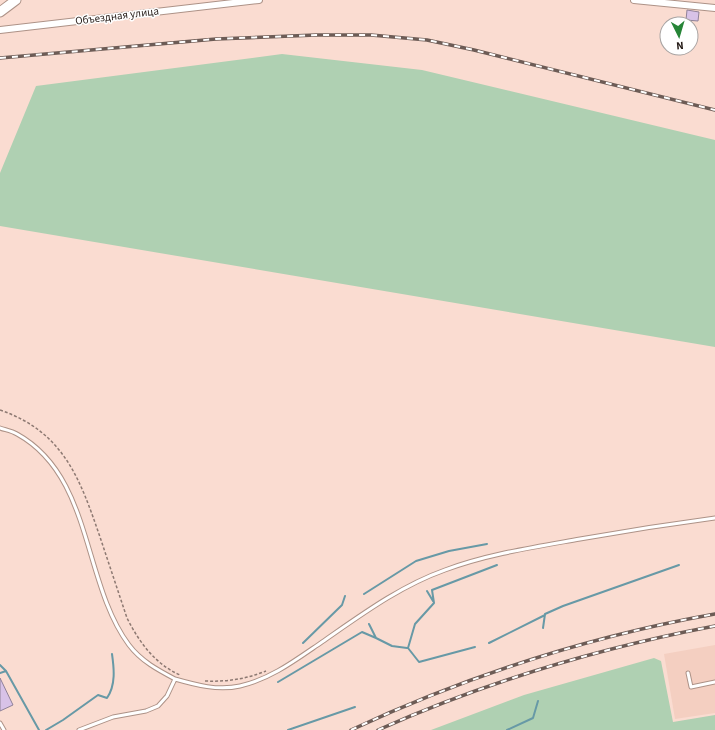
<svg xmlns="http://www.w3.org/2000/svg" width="715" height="730" viewBox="0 0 715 730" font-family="'Source Sans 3',sans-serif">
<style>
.built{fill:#f4cfc1}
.green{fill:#afd0b2}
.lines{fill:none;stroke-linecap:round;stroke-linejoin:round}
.stream{stroke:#6799a6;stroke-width:2}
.building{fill:#d8c2e7;stroke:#8f8198}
.service-casing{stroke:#ad9287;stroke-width:5}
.minor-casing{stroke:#ad9287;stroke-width:8}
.secondary-casing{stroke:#ad9287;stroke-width:11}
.path{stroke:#8d7972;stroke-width:1.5;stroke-dasharray:3 2;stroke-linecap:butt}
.service{stroke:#fff;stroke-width:3}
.minor{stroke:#fff;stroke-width:6}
.secondary{stroke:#fff;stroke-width:9}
.rail-casing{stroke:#6d5c56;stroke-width:3.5}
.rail{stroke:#fff;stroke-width:2;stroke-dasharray:6;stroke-linecap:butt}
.labels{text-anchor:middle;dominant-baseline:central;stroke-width:3;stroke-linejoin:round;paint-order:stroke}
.street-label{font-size:11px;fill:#261c18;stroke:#fff}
</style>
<rect width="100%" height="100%" fill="#fadcd1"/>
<!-- built -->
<path class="built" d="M715,645V713L675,719L664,654Z"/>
<!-- green -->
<path class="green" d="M282,54L422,70L715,140V347L0,226V173L36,86Z
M654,658L661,661L673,722L715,715V730H431L524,695Z"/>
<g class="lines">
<!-- stream -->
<path class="stream" d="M427,591L433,601
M364,594L416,561L449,551L487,544
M369,624L376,638L392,646L407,648
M543,628L545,614L563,606L679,565
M303,643L342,605L345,596
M489,643L545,615
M475,647L419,662L408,648L415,624L434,603L432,590L497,565
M0,665L6,671
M0,673L6,671L39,730
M278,682L362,632L376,638
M46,730L63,720L98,695L107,698C116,685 114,668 112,654
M288,730L355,707
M507,730L533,718L538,701"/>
</g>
<!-- building -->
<path class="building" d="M687,10L699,12L698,21L686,20Z
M0,678L13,705L0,711Z"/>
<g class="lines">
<defs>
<path id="service" d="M0,428C6,430 12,431 17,434C93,476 82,582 129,645C141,661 158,670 175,679L167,696L158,706L146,711L113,717L79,730
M688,673L691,687L715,682
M175,679C196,685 218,691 240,686C271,679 297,659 322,642C361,615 400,586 445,570C488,554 535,547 580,539C625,531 670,524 715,518
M0,723L4,730"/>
<path id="minor" d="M634,0L715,8
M0,30L259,0"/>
<path id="secondary" d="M0,12L16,0"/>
</defs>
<!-- service casing -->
<use href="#service" class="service-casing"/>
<!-- minor casing -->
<use href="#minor" class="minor-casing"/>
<!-- secondary casing -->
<use href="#secondary" class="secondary-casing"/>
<!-- path -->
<path class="path" d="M0,410C64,432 80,479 100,537C109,564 118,591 127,618C139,642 155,664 180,675
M205,681C227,682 246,679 266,671"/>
<!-- service -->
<use href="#service" class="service"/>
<!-- minor -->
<use href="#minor" class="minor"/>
<!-- secondary -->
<use href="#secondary" class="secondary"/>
<defs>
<path id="rail" d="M0,58L216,39L316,35H371L427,40L474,50L715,110
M351,730C465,677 591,636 715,614
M378,730C486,682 599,648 715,626"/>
</defs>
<!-- rail casing -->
<use href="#rail" class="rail-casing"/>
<!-- rail -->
<use href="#rail" class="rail"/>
</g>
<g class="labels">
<!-- street labels -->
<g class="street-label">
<text transform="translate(117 16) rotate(-7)">Объездная улица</text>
</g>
</g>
<!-- north arrow -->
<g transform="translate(679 36) rotate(175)"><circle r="19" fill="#ffffff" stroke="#a8a4a3"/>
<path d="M0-3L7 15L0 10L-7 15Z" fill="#268537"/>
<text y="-6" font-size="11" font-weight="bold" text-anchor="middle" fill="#261c18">N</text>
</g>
</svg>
